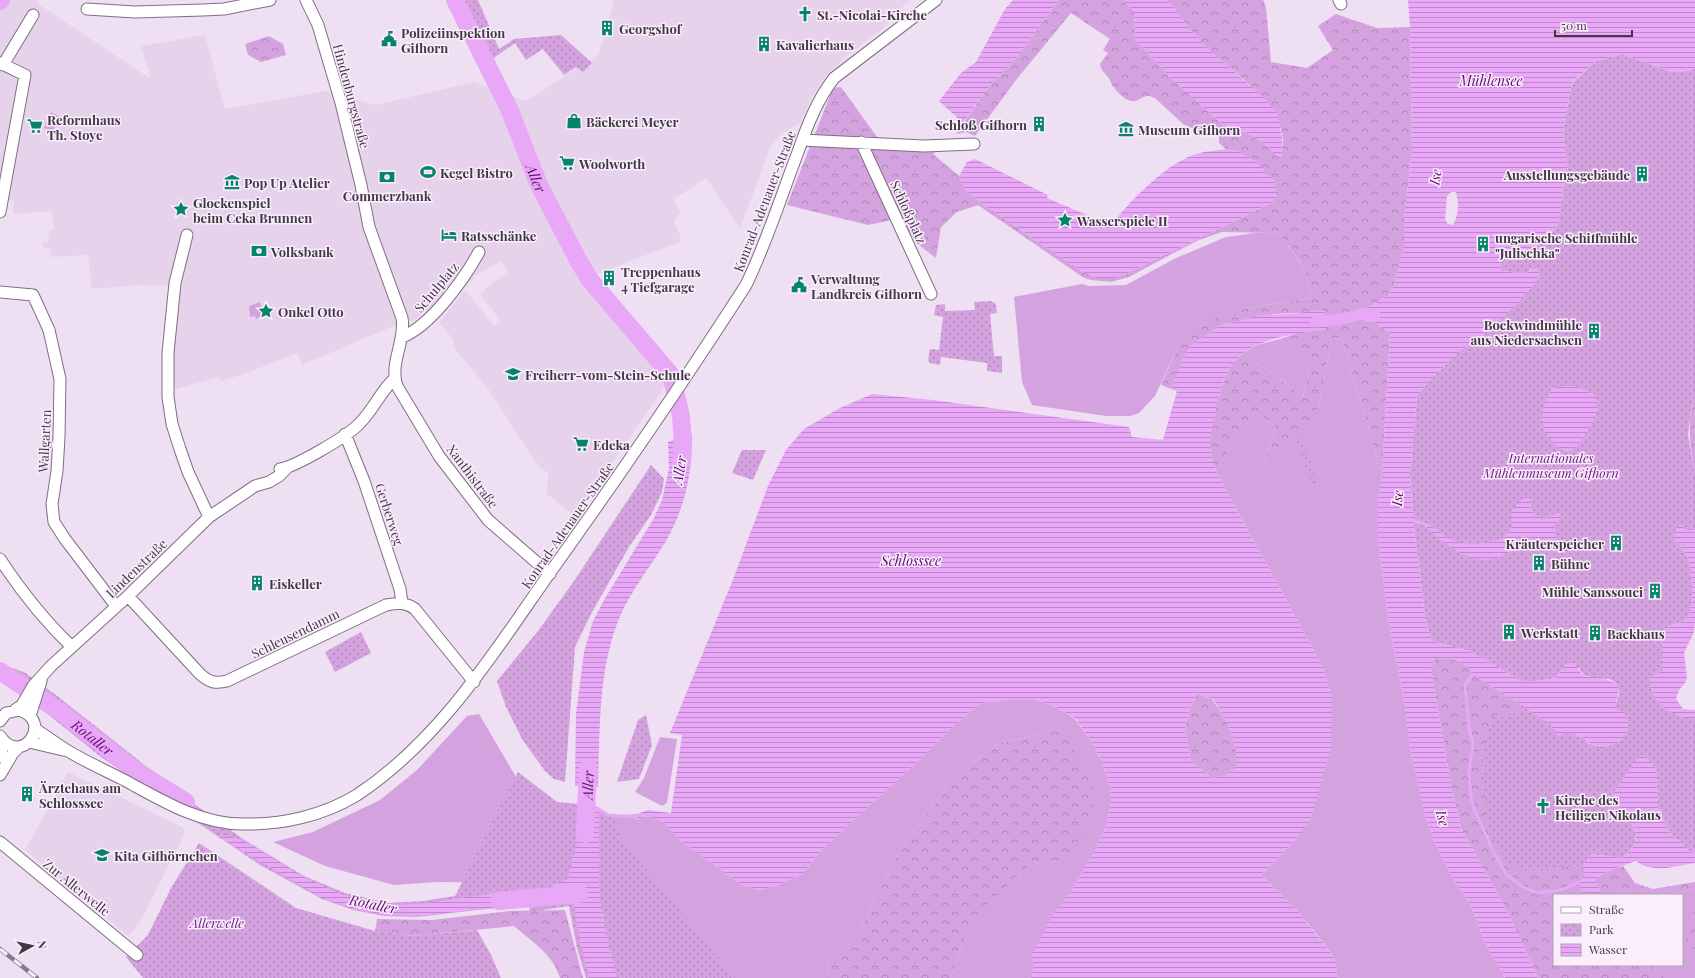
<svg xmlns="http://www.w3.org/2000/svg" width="1695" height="978" viewBox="0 0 1695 978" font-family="'Playfair Display',serif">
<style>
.built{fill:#e7d2ec}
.grass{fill:#d4a3df}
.forest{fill:url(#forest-crowns)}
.park{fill:url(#park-dots)}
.water{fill:url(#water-rules);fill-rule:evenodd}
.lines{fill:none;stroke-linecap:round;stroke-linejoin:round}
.stream{stroke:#e8a7f7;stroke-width:3}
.canal{stroke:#e8a7f7;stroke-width:11}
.river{stroke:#e8a7f7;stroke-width:18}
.minor-casing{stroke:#7e6f81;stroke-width:13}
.minor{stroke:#fff;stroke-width:11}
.rail-casing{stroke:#857b87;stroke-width:4.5}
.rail{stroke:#fbedfe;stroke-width:3;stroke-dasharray:9;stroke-linecap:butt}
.labels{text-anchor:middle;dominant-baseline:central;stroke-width:3;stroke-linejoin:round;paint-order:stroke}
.poi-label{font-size:13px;font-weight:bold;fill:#3f3940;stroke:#fbedfe;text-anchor:start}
.street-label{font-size:13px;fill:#3f3940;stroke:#fbedfe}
.park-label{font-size:13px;font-style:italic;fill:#6e217e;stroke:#fbedfe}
.water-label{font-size:14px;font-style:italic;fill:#5f0e6e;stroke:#fbedfe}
</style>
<defs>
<pattern id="forest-crowns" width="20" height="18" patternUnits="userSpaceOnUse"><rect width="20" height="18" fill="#d4a3df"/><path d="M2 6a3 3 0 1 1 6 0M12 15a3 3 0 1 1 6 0" fill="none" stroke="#ad86b6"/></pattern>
<pattern id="park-dots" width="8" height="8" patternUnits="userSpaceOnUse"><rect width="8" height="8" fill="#d4a3df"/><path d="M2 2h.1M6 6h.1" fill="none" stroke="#ad86b6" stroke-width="1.8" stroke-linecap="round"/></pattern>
<pattern id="water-rules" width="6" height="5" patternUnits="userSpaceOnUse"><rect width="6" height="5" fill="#e8a7f7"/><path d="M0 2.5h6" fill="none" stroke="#bd89c9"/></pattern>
</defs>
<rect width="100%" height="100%" fill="#efdff3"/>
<!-- built -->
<path class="built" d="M0,0H37L40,5L151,79L141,46L205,35L225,109L325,91L376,105L474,82L526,101L599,54L614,0H911L896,12L891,10L889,15L892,17L886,26L848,55L833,69L822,81L810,101L800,123L782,133L770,148L740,229L706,178L674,199L680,212L674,221L682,241L592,276L570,233L561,238L583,280L669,381L575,516L547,494L548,473L540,467L532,457L489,390L455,349L453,339L439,323L465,290L494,326L501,321L480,294L492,283L508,272L501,261L476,275L471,282L457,278L430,310L416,319L391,327L302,365L297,353L247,373L221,381L218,377L163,393L170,286L139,285L92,289L88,255L51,257L50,248H43L42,243L48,242L49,231L54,230L52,211L13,214L14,201L0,200Z
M68,772L182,827L185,833L139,924L128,936L25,850Z"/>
<!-- grass -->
<path class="grass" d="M51,112L60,117L53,131L44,128Z
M1255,233H1278C1296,255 1308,269 1311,298L1247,308L1205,324L1178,347L1155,396L1139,413L1130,416H1106L1032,405L1022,382L1014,297L1082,284L1089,286L1126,285L1176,258L1226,237Z
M260,302L263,315L256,319L255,316L250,317L249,306Z
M1332,338L1342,339L1382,475L1378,499V540L1390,630L1405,705L1410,749L1425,815L1434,841L1456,883L1471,906L1484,940L1505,978H1338L1334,957L1315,932L1297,910L1261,875L1297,838L1332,698L1323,668L1216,471L1254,412L1276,427L1263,469L1319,407Z
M1280,339L1310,366L1303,396L1243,353L1257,345Z
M1009,700H1036L1056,707L1074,718L1091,741L1104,767L1110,787L1111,802L1106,827L1096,849L1072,890L1054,913L1031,978H951L962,943L984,907L1032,863L1059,861L1044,733L997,744L955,776L898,854L854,942L829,954L828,978H617L599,817L637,814L636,820L644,817L654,818L663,822L681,841L741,884L759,890L778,885L803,873L820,851L916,763L950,729L981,703Z
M479,714L516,777L508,883L438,882L394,885L325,866L273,842L313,832L380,800L417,770L467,716Z
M660,737L677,739L667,803L662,806L635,792L644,778Z
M1695,889V908L1686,943L1695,950V978H1669L1654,971L1655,965H1682V895H1668Z"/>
<!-- forest -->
<path class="forest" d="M1059,0H1122L1134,11L1135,39L1170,77L1221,123L1233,130L1246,132L1265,144L1280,159C1299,111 1228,70 1200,41C1189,28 1178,13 1167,0H1263L1266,7L1271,62L1307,68L1333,50L1318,26L1336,14L1377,28L1410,27L1412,151L1404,217V247L1395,282L1388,296L1364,309V321L1376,323L1390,333L1382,475L1342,339L1332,338L1319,407L1299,436L1263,469L1276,427L1254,412L1216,471C1213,462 1210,453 1210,444C1209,426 1223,375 1234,362C1237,359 1240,356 1243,353L1303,396L1310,366L1280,339L1303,331L1326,327C1331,321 1326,315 1322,310L1313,312L1274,314L1222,325L1193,344L1186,353L1171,389L1161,385L1178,347L1191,331L1218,317L1247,308L1311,298C1308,268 1296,255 1278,233L1222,232L1199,240L1168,256L1129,277L1111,282L1091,280L1084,278L978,205L957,212L941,227L936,258L916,243L901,218L868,225L787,205L833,88L841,87L885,148L939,150L933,154L959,176L965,190L984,205L1081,271C1099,279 1107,280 1126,274L1273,202L1240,152L1226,149L1219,143V131L1194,129L1183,124L1155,98C1144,93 1144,98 1135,101C1127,103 1116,91 1112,85C1111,83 1110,79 1108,77C1104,72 1101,71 1100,64L1108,53L1103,50L1110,39L1071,13L1016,80L975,136L966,132L956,134L987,89L1016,58Z
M269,36L283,44L286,55L261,62L248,55L245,44Z
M1695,396V473C1690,443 1686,426 1695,396Z
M1449,658L1464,663L1473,674L1526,708L1507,718L1556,867L1583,866L1585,875L1600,892L1595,879L1608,871L1623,866L1635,883L1653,889L1695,882V889L1668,895H1554V965H1655L1654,971L1669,978H1538L1508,913L1461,828L1452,791L1431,669L1435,659Z
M1198,693L1212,699L1226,720L1236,748V767L1225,776L1212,778L1191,761L1185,729L1190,708Z
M1061,731L1077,755L1094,789L1093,812L1073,851L1059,861L1032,863L985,907L962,943L951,978H828L829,954L854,942L898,854L955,776L997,744L1044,733Z
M1695,908V950L1685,943Z
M565,910L583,978H560C552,953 533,943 514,926L412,936L375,931L377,919L432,920L511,911Z"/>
<!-- park -->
<path class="park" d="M463,0H478L499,49L514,39L561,35L592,63L583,72L576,67L564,75L543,49L526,60L515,43L491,60Z
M1622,54L1672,72H1680L1695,69V396L1691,410L1688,435L1695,473V530L1687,531L1683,529L1674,538C1678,544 1683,549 1687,556C1693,568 1695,609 1686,620C1682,623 1676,624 1671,625L1663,634L1662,671L1654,676L1680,716L1695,719V853H1691L1680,841L1673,837L1662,817L1658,806L1657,775L1654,766L1616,803C1632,821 1648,841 1621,858L1591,854L1583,866L1523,870L1506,862L1489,832L1484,788L1483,751L1492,718L1500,714L1507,718L1526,708L1549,723L1584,738L1590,745L1615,709C1615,701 1620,697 1619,691C1615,668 1587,687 1579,668L1566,664L1556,678L1537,681H1522L1469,651L1432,641L1426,622L1414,528L1410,475L1417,396L1431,379L1460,351L1481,338L1535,284L1539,276V271L1531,269L1526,274L1502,271L1500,265L1511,245L1526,252L1536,246L1556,229L1559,220L1563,189L1568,171L1563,132L1572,83L1596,61Z
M991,301L996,304L997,313L990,314L994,356H1002V373L987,371V363L941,357L940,365L930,363L928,360L930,349L939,350L943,317L934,315L936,305L945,304V311L975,310L974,302Z
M1302,438L1318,485L1313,487L1297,440Z
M742,450H766L753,480L732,473Z
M651,465L664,479L662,492L651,515L629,547L591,614L575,647L565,782L554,779L545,771L522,739L506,707L497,681L538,631L574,581Z
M361,632L371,653L335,672L325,652Z
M0,664L24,672L56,695L190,801L243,839L304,876L345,893L388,903L423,901L455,896L518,772L557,802L594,805L616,822L622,840L734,978H586L577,948L569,906L530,912L529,904L417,917L385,916L353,910L322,899L260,865L101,757L14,687L0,680Z
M646,715L652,745L639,779L617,782L638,720Z
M199,843L296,908L375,931L412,936L477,930L491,955L501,978H143L126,957L148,935L171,888Z"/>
<!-- water -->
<path class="water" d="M1013,0H1059L1016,58L987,89L963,123L939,101L961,73L976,62L1005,9Z
M1122,0H1167L1200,41L1264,98L1277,113L1282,137L1283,149L1280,159L1265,144L1246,132L1233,130L1221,123L1170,77L1135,39L1134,11Z
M1408,0H1695V69L1680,72H1672L1622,54L1596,61L1572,82L1563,132L1568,171L1563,189L1559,220L1556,229L1536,246L1526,252L1511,245L1500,265L1502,271L1526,274L1535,267L1539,271V276L1535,284L1512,309L1481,338L1460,351L1431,379L1417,396L1410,475L1414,528L1426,622L1432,641L1469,651L1522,681H1537L1556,678L1566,664L1571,662L1575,663L1581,673L1587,677H1601L1617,684C1621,696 1615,698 1615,709L1623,711C1637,736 1620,744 1599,749C1581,740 1580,728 1558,736L1549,723L1473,674C1460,658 1455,658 1435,659L1431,669L1452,791L1461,828L1508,913L1538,978H1505L1484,940L1471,906L1456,883L1434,841L1425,815L1410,749L1405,705L1390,630L1378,540V499L1382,475L1390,333L1376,323L1364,321L1362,314L1364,309L1388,296L1395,282L1404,247V217L1412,151L1410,27ZM1451,192H1456C1459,205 1459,213 1453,225L1448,224L1445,220L1447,196Z
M1226,149L1240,152L1254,160L1275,181L1277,195L1273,202L1126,274L1114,278H1097L1081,271L984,205L965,190L959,176L967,162L975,159L1048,195L1047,198L1087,215V220L1091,224L1106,227L1112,224C1131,200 1164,166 1193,155C1204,151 1215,151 1226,149Z
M1322,310L1329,318L1330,324L1328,325L1325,330C1301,332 1263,338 1243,353C1223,369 1217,402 1213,426C1212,431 1210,438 1210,444C1210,453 1213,462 1216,471L1323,668L1332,698L1331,747L1311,819L1297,838L1261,875L1297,910L1334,957L1338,978H1031L1034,966L1031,956L1054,913L1072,890L1096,849L1106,827L1111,802L1110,787L1104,767L1091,741L1075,718L1056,707L1036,700H1009L981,703L950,729L916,763L820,851L803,873L778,885L759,890L741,884L681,841L663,822L654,818L644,817L636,820L637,814L648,810L671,813L682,735L670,733L732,582L768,486L786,450L804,429L838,409L872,394L933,400L1129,427L1132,437L1163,440L1177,391L1171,389L1186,352L1193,344L1222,325L1261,315L1289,314ZM1198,693L1213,699L1226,720L1236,748V766L1225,776L1212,778L1191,761L1185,729L1190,708Z
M1563,386H1574L1594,394C1596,399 1598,404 1598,409C1597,418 1578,450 1569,451C1562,452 1558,447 1553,443C1536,423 1541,411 1551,389Z
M692,433C693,470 685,508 666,541C651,566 632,589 620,616C598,669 600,730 598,787H594L593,791H578V786H575L576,714L584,652L593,621L604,600L654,518L662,500L669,469L668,442Z
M1527,496L1531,499C1530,509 1534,516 1544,519L1559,512L1562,516L1554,526C1561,543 1551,553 1533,548C1529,547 1526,545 1521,544C1512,549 1504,557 1493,559C1469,564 1444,544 1427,528V525H1430C1438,530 1447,538 1456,541C1472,547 1503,544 1511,528C1513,524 1511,517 1511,512L1517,504Z
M1680,524L1683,526V529L1687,531L1695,530V621L1694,632L1684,653L1687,678L1685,683L1679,690L1676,699L1683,709L1695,710V719C1690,718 1684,718 1679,716C1665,711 1645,693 1651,677L1662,671V650L1665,627C1672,624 1680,625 1686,619C1695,609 1693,568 1687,556C1683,549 1678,544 1674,538L1675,531Z
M1644,755L1654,766L1657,775L1658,806L1662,817L1673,837L1680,841L1691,853H1695V863C1675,866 1653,874 1636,861L1608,871L1595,879L1601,893L1582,894L1579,882L1585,875L1583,866L1591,854L1621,858C1653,838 1625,816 1611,796L1639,756Z
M577,810H599V888L606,934L617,978H589L578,933L573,902H556L552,885L568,879L575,850Z
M215,835L237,838L248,843L307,879L344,895L387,905L421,904L522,889L525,905L416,916L385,915L353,909L320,897Z"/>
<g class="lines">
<!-- stream -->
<path class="stream" d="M1409,519L1427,525
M1473,674L1465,685L1469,728L1473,743L1469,772L1470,786L1472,804L1494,853L1506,874L1523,887L1537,893L1561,890L1579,882
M586,806L597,808L608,815L636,817"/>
<!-- canal -->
<path class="canal" d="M1315,322L1343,319L1362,314L1375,315"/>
<!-- river -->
<g class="river">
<path id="s1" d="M455,0L510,111L539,185L578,260L590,280L671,375L681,416L683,444L681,461"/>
<path d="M0,1L1,0"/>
<path id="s2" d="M0,671L62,713L136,771L186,802"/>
<path id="s3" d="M585,834L588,767"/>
<path d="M499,901L579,894"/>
</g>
<defs>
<path id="minor" d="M306,0L318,25L341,103L361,185L369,227L402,318C406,341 389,363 397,386L439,456L488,520L550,574
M1339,0L1341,4
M87,9L135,12L203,10L224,9L270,0
M0,63L25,75L0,212
M3,65L33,15
M802,140L924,146L974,144
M861,142L931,294
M187,235L175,283L168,353V397L172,424L180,449L188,472L209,517
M0,292L33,295L49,330L60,379L59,437L57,471L52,504L54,522L65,539L116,606
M402,337C431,326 464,279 479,252
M345,434L364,481L400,589L402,603
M280,469C295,467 346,437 358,425C373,411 380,392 394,379
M0,559C21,591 44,620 72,647
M128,596L200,674C209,682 215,684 227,681L386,605C397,603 406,602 415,609L474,682
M15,710L22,705L33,686L51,666L128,596L209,517L255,486L269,482L279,476L287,468
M30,716L41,681
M0,721L6,713L19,710C55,721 21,768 0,736
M35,729C46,736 57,744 68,751C86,762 107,771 126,781C161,800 200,824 242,824C281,825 323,816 357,795C440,740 493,654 549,574C617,479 683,383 746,285C767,242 781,196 798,152C807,126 817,100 834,78L936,0
M29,742L63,750
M0,757L4,741
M0,775L13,753L19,747
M0,842L137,955"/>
</defs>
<!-- minor casing -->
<use href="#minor" class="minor-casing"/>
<!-- minor -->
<use href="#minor" class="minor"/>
<defs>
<path id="rail" d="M0,949L37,978"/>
</defs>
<!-- rail casing -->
<use href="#rail" class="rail-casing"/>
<!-- rail -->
<use href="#rail" class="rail"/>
</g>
<!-- icons -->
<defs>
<symbol id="church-bare" viewBox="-9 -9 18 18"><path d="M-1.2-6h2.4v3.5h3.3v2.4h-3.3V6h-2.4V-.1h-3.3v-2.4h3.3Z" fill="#048568" stroke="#fbedfe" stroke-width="2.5" paint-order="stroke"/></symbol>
<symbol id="building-bare" viewBox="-9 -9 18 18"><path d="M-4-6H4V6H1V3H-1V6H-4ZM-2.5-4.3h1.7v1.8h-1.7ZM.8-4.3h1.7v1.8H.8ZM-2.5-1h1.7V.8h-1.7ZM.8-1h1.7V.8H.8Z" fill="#048568" stroke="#fbedfe" stroke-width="2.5" paint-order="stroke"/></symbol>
<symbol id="civic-bare" viewBox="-9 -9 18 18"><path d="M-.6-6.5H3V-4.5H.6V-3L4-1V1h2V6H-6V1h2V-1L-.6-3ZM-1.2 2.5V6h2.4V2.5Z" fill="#048568" stroke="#fbedfe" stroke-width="2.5" paint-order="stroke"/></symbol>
<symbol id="shop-bare" viewBox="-9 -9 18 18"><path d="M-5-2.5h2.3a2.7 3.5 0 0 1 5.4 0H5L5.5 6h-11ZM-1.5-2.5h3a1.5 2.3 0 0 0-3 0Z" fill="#048568" stroke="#fbedfe" stroke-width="2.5" paint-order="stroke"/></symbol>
<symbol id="supermarket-bare" viewBox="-9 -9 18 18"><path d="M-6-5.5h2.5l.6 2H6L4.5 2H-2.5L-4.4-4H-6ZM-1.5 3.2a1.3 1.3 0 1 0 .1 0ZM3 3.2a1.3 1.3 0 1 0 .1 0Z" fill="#048568" stroke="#fbedfe" stroke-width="2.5" paint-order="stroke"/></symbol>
<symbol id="museum-bare" viewBox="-9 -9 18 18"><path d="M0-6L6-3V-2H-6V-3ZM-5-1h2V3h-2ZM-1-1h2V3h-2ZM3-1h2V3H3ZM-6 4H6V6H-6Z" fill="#048568" stroke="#fbedfe" stroke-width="2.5" paint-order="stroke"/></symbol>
<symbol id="stadium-bare" viewBox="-9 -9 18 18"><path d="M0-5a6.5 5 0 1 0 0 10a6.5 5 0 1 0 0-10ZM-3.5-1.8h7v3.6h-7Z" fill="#048568" stroke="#fbedfe" stroke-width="2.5" paint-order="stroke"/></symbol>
<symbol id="bank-bare" viewBox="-9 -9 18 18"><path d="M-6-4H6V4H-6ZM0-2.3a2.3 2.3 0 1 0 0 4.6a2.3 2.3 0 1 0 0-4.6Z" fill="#048568" stroke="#fbedfe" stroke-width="2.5" paint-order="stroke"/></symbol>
<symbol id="sight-bare" viewBox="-9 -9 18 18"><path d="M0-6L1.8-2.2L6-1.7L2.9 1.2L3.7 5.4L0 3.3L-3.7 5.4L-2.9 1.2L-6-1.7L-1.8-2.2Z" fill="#048568" stroke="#fbedfe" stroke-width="2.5" paint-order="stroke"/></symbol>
<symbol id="hotel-bare" viewBox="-9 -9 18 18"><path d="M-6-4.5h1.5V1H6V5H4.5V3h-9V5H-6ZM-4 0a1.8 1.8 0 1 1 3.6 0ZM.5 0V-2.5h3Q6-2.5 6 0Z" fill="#048568" stroke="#fbedfe" stroke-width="2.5" paint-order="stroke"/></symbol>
<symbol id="school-bare" viewBox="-9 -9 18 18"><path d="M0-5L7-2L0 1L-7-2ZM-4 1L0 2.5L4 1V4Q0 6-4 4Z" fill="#048568" stroke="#fbedfe" stroke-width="2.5" paint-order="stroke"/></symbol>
</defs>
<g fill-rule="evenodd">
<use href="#church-bare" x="794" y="3" width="22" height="22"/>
<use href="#building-bare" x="596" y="17" width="22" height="22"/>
<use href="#civic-bare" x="378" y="28" width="22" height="22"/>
<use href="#building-bare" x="753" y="33" width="22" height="22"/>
<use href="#shop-bare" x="563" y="110" width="22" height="22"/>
<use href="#building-bare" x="1028" y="113" width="22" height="22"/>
<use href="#supermarket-bare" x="24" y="115" width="22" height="22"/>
<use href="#museum-bare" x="1115" y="118" width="22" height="22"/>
<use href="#supermarket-bare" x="556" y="152" width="22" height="22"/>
<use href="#stadium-bare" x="417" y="161" width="22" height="22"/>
<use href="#building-bare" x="1631" y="163" width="22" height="22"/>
<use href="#bank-bare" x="376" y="166" width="22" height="22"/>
<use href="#museum-bare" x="221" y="171" width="22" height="22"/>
<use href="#sight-bare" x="170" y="198" width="22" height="22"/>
<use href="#sight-bare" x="1054" y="209" width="22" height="22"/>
<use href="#hotel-bare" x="438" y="224" width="22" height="22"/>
<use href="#building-bare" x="1472" y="233" width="22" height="22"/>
<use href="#bank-bare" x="248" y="240" width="22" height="22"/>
<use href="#building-bare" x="598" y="267" width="22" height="22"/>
<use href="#civic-bare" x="788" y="274" width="22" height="22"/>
<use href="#sight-bare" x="255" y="300" width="22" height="22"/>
<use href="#building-bare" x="1583" y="320" width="22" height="22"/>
<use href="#school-bare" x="502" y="363" width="22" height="22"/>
<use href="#supermarket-bare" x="570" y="433" width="22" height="22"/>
<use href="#building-bare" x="1605" y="532" width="22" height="22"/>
<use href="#building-bare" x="1528" y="552" width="22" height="22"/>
<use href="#building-bare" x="246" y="572" width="22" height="22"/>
<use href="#building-bare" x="1644" y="580" width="22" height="22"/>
<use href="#building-bare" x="1498" y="621" width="22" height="22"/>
<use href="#building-bare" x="1584" y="622" width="22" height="22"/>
<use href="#building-bare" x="16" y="783" width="22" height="22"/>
<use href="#church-bare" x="1532" y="795" width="22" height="22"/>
<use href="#school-bare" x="91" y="844" width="22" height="22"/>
</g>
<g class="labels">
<!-- poi labels -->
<g class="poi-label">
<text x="817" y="14">St.-Nicolai-Kirche</text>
<text x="619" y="28">Georgshof</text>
<text x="401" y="32">Polizeiinspektion<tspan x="401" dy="15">Gifhorn</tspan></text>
<text x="776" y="44">Kavalierhaus</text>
<text x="47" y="119">Reformhaus<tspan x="47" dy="15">Th. Stoye</tspan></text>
<text x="586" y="121">Bäckerei Meyer</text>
<text x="1027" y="124" text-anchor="end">Schloß Gifhorn</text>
<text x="1138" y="129">Museum Gifhorn</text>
<text x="579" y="163">Woolworth</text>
<text x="440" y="172">Kegel Bistro</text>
<text x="1630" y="174" text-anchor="end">Ausstellungsgebäude</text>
<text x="244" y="182">Pop Up Atelier</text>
<text x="387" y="195" text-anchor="middle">Commerzbank</text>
<text x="193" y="202">Glockenspiel<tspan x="193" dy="15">beim Ceka Brunnen</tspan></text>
<text x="1077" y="220">Wasserspiele II</text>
<text x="461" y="235">Ratsschänke</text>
<text x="1495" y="237">ungarische Schiffmühle<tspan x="1495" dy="15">"Julischka"</tspan></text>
<text x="271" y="251">Volksbank</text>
<text x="621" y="271">Treppenhaus<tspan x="621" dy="15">4 Tiefgarage</tspan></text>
<text x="811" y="278">Verwaltung<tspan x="811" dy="15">Landkreis Gifhorn</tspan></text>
<text x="278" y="311">Onkel Otto</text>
<text x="1582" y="324" text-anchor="end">Bockwindmühle<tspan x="1582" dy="15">aus Niedersachsen</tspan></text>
<text x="525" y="374">Freiherr-vom-Stein-Schule</text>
<text x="593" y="444">Edeka</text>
<text x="1604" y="543" text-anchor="end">Kräuterspeicher</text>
<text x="1551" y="563">Bühne</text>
<text x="269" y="583">Eiskeller</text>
<text x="1643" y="591" text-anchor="end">Mühle Sanssouci</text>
<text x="1521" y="632">Werkstatt</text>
<text x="1607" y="633">Backhaus</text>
<text x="39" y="787">Ärztehaus am<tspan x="39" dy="15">Schlosssee</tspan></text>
<text x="1555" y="799">Kirche des<tspan x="1555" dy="15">Heiligen Nikolaus</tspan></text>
<text x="114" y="855">Kita Gifhörnchen</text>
</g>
<!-- street labels -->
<g class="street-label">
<text transform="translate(352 96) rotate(75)">Hindenburgstraße</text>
<text transform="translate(764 201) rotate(-69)">Konrad-Adenauer-Straße</text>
<text transform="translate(909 212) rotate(65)">Schloßplatz</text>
<text transform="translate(436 287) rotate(-50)">Schulplatz</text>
<text transform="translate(44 441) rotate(-87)">Wallgarten</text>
<text transform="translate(473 476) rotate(53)">Xanthistraße</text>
<text transform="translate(390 514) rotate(72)">Gerberweg</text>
<text transform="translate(567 525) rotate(-55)">Konrad-Adenauer-Straße</text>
<text transform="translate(136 568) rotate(-44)">Lindenstraße</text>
<text transform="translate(295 633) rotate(-26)">Schleusendamm</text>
<text transform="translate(77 887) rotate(39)">Zur Allerwelle</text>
</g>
<!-- park labels -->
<g class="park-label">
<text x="1551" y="457">Internationales<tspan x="1551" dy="15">Mühlenmuseum Gifhorn</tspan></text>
<text x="217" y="922">Allerwelle</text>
</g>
<!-- water labels -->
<g class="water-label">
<text x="1491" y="80">Mühlensee</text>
<text transform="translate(1435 177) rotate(-81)">Ise</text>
<text stroke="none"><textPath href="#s1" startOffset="196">Aller</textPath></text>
<text transform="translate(679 470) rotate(-80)">Aller</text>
<text transform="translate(1397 498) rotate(-86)">Ise</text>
<text x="911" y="560">Schlosssee</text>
<text stroke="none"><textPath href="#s2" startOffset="114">Rotaller</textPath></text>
<text stroke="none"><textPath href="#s3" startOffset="49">Aller</textPath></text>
<text transform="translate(1443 818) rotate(74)">Ise</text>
<text transform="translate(373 904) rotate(12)">Rotaller</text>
</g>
</g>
<!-- legend -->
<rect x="1553" y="894" width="130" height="72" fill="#fbedfe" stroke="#b0a5b2"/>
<rect x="1561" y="907" width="20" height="6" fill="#ffffff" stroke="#b0a5b2"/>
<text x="1589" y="914" font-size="12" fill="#3f3940">Straße</text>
<rect x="1561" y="924" width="20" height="12" fill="url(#park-dots)" stroke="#b0a5b2"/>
<text x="1589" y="934" font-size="12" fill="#3f3940">Park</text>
<rect x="1561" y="944" width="20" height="12" fill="url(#water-rules)" stroke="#b0a5b2"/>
<text x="1589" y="954" font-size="12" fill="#3f3940">Wasser</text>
<!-- north arrow -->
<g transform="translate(32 946) rotate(82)" stroke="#fbedfe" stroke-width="3" paint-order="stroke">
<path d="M0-3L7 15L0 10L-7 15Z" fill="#3f3940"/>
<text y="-6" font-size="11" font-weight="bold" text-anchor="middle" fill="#3f3940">N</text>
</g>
<!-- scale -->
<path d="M1555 30v6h77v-6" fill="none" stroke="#3f3940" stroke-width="2"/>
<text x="1561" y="30" font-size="12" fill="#3f3940" stroke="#fbedfe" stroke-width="3" paint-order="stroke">50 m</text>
</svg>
